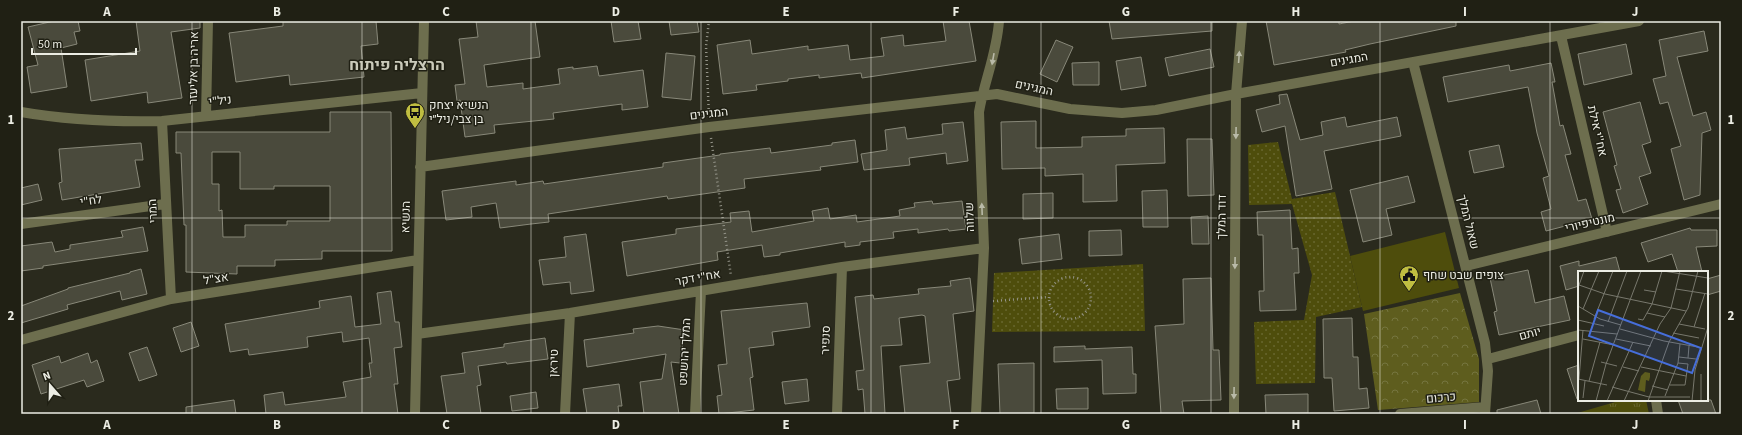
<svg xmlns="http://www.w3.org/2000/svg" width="1742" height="435" viewBox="0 0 1742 435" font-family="'Source Sans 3',Heebo,sans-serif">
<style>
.grass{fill:url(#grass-tufts)}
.forest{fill:url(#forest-crowns)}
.park{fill:url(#park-dots)}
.pitch{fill:#4e4d0c}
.building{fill:#4a4a3c;stroke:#888879;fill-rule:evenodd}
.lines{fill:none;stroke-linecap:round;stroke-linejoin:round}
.path{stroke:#949489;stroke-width:2.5;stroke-dasharray:1 3;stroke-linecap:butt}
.minor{stroke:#6d6e4e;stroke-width:10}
.oneway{fill:#b9baa8}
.grid{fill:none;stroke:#ecede4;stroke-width:1;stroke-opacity:0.55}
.labels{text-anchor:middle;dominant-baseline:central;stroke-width:3;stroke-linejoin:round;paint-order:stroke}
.street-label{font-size:12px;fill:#ecede4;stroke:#202014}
.poi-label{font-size:12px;fill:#ecede4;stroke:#202014;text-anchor:start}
.district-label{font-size:16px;font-weight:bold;fill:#cacaba;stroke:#202014}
.inset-road{fill:none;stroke:#78786d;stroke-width:1}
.view{fill:#466eda;fill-opacity:0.15;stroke:#466eda;stroke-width:2}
.inset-edge{fill:none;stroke:#ecede4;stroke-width:2}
.neatline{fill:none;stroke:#ecede4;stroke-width:1.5}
.grid-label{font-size:13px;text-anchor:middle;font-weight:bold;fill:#ecede4}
</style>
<defs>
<pattern id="grass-tufts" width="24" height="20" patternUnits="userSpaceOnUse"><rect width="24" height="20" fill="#4e4d0c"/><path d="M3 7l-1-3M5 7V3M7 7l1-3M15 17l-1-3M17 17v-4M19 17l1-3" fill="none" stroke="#68672f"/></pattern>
<pattern id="forest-crowns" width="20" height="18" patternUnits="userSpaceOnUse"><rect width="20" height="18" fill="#5e5d1e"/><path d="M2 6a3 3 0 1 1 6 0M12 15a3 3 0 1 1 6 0" fill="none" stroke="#75753f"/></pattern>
<pattern id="park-dots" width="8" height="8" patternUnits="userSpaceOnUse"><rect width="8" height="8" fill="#4e4d0c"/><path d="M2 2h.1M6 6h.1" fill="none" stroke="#68672f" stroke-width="1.8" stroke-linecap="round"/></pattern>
</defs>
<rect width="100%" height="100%" fill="#2a2a1d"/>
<!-- grass -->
<path class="grass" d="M1622,400H1646L1649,414H1574Z"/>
<!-- forest -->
<path class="forest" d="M1460,293L1479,359V402L1378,410L1364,314Z"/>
<!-- park -->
<path class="park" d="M1278,142L1292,199L1335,192L1362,307L1316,317L1315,383L1256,384L1254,322L1304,320L1312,275L1292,204L1249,205L1248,145Z
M1143,264L1145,331L992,332L994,273Z"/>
<!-- pitch -->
<path class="pitch" d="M1445,232L1459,288L1363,311L1350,256Z"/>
<!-- building -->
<path class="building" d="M54,21H78L80,31L74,32L77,44L61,48L67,87L31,93L27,67L38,65L28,27Z
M136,21H200V28L171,32L182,98L148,103L147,92L91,101L85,60L140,51Z
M283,21H376L378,44L361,46L364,77L290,85L289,75L236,82L229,33L283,26Z
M476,21H535L540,57L484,65L487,87L523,83V89L560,84L558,69L573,67V69L597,66L599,76L643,70L648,107L622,110V104L553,113L554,119L494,125L495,133L465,137L460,100L457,101L455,85L465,84L459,39L478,37Z
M611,21H638L641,39L614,42Z
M669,21H697L699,32L671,35Z
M943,21H969L976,61L862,78L861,73L819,78V75L788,79V81L756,85L757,90L723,94L717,45L750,40L752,54L808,46V50L848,45L850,60L884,56L881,38L903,35L904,46L946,41Z
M1109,21H1212V31L1112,39Z
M1266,21H1339V24L1354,21H1456V26L1370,44L1345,50L1346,52L1274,65Z
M1704,31L1708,51L1677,57L1693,116L1706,112L1711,130L1702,133L1700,195L1684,200L1671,149L1681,146L1668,102L1660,104L1653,79L1666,76L1659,40Z
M1056,40L1073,47L1057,82L1040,74Z
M1626,44L1632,74L1584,85L1578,54Z
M1210,49L1214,67L1169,76L1165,58Z
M666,53L695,56L691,100L662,97Z
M1141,57L1146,86L1121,90L1116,61Z
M1099,62V85H1073L1072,63Z
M1551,63L1555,82H1552L1560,126L1563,125L1571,154L1565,155L1578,201L1586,199L1592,219L1546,231L1541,212L1551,209L1543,178L1549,176L1537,133L1528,87L1448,102L1443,77L1509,65L1510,71Z
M1287,94L1300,140L1323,135L1321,122L1345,117L1347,127L1397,117L1401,136L1324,151L1332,189L1296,196L1285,126L1262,132L1256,110L1280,104L1279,95Z
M1640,102L1651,142L1642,145L1651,173L1639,177L1648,204L1623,213L1616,190L1621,189L1614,166L1617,165L1603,112Z
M330,112H391L392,251H322V259L275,260V266H237V274L186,272V225H184L181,153H176V132H330ZM212,152H240V189H274V186H330V221H287V225H245V237H223L222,210L219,211V184H212Z
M1036,121V148L1082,147V137L1126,136V129L1164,128L1165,163L1116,165L1117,201L1083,202V174L1045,176V168L1002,169L1001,122Z
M963,122L968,161L947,164L946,153L909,158L910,165L864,170L861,154L887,150L885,130L905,127L907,139L943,134L942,124Z
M1187,139H1212L1214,195L1188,196Z
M855,140L858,162L820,167L821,170L744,179L745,188L668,199L667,196L548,214L549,222L531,224L500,228L496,203L471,207L472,217L446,220L442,191L516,181V185L543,181L544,184L663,167V163L720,155V154L770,148L771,153L832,145V143Z
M141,143L143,160H135L140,187L62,200L59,183L62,182L59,149Z
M1499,145L1504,167L1474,173L1469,151Z
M1408,176L1415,202L1386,209L1392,235L1363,242L1350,190Z
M38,184L42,200L21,205V188Z
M1167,190L1168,227H1143L1142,191Z
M1053,193V218L1023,219V194Z
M932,201L933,204L962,201L966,229L949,231L948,229L918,233V229L893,232L894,238L860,242V245L845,247V242L780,253V255L764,257L762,245L717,252L718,260L627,276L622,242L676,234V229L731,222L730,213L749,211L752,232L814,221L812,211L828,208L830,219L856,215L857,222L900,216L899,210L915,207L914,203Z
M1290,210L1292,249L1298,248L1299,273H1294L1296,310L1260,311L1259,291H1264L1263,235H1258L1257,212Z
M1208,216L1209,244H1192L1191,217Z
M143,227L148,251L43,266V268L21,271V246L52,242L55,252L70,249V245L123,237L121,231Z
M1690,228L1691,230H1717V246L1696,247L1702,272H1678L1672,254L1648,262L1641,243Z
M1121,230L1122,255L1089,256V231Z
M586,234L594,291L571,294L570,282L543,285L539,260L566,257L564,237Z
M1059,234L1062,259L1022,264L1019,239Z
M1616,257L1620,272H1579V286L1566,290L1560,266L1579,261V266Z
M141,269L147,294L122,300L120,291L67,305L68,309L21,323V306L68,289V288L130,273V272Z
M1528,270L1535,303L1564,296L1570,320L1499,335L1494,312L1497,311L1490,278Z
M1721,275V291L1707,295V279Z
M970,278L974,311L953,314L960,379L947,381L951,414H905L900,366L930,363L925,316L922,315L899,318L902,345L881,346L885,414H865L863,389L858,390L856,371L864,370L855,297L873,295L874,299L919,294L918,289L951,286L950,281Z
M1211,278L1213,350H1219L1221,400L1182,401L1184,414H1161L1155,326L1184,324L1183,279Z
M391,291L395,322H399L402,347L394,348L398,384H394L398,414H266L264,395L283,392L285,405L346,397L343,382L371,377L369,363H372L369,338L343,342L342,332L307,337L308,347L249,355L248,349L230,352L225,324L320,308L319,301L351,296L355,327L381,324L377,293Z
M807,303L810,327L772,332L774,345L749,348L753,377L750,378L754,410L719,414L717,396L722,395L718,365L727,364L721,311Z
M1352,318L1353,357H1358L1359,389L1367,388L1369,408L1334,411L1332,378H1324L1323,319Z
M191,322L199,346L181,352L173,328Z
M658,326L685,330L680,363L671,362L679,414H644L640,382L662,379L666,354L587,367L584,340L634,333L633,329Z
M545,338L548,359L507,364L506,362L478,366L481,385L477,386L481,414H447L441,376L465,373L462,353L504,347V344Z
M1085,346V349L1132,347L1133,374H1136V393L1103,394L1102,360L1054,362V347Z
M147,347L157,375L139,381L129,353Z
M88,353L91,363L97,360L104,381L87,387L84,380L41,394L32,365L59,356L61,363Z
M1034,363V413L1000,414L998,364Z
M1579,365V398L1577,399L1567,369Z
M807,379L809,401L785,404L782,382Z
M619,384L622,406H618L619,414H587L583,389Z
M1088,388V409H1057L1056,389Z
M536,392L538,408L512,411L510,396Z
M1308,394V413L1266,414L1265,395Z
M234,400L236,414H186V407Z
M1537,400L1541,414H1497V410Z
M1678,400H1711L1716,414H1683Z"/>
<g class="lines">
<!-- path -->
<path class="path" d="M709,117L706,46L709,21
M711,138L731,276
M1049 298a21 21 0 1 1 42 0a21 21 0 1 1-42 0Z
M993,301L1048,297"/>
<!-- minor -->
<path class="minor" d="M1561,36L1607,232
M1413,62L1485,343L1488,371L1485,414
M21,112C67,120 115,122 162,121L422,93
M206,116L208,21
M162,121L171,299
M420,167L709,127L997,94L1070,109L1122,113L1156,110L1236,94L1639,21
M21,224L165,204
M1466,266L1721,204
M417,334L570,313L842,267L984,248
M21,340L171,299L418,260
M1488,359L1579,335
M1656,400L1658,414
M415,414L424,21
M565,414L570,313
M695,414L701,291
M837,414L842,267
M976,414L984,248L979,112C984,82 997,53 999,21
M1234,414L1236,94L1242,21
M1400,414L1485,407"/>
</g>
<!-- one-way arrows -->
<defs><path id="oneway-solid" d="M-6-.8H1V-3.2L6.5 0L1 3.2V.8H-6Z"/></defs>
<g class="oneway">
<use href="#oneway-solid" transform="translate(1239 57) rotate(-86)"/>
<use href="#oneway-solid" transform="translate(993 59) rotate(100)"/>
<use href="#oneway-solid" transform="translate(1236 133) rotate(91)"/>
<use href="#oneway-solid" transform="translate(982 209) rotate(-92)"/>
<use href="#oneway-solid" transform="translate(1235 263) rotate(91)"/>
<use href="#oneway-solid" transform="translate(1234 393) rotate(91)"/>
</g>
<!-- grid -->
<path class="grid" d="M192,21V414M362,21V414M531,21V414M701,21V414M871,21V414M1041,21V414M1211,21V414M1380,21V414M1550,21V414M21,218H1721"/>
<!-- icons -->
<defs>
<symbol id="bus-pin" viewBox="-11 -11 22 30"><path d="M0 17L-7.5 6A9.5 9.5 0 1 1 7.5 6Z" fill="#c0be41" stroke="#202014"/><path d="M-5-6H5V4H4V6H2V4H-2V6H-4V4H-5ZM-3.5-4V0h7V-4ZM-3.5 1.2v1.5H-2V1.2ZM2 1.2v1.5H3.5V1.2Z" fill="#111"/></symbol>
<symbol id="civic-pin" viewBox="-11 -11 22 30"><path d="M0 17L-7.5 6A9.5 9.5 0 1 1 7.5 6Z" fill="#c0be41" stroke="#202014"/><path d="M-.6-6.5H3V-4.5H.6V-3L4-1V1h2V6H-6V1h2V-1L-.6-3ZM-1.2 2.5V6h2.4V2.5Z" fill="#111"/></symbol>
</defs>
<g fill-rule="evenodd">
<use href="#bus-pin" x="404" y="101" width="22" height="30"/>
<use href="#civic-pin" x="1398" y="264" width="22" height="30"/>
</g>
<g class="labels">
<!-- street labels -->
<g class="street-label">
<text transform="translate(1349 60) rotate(-10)">המגינים</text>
<text transform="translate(194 68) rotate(-89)">אריה בן אליעזר</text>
<text transform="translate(1034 88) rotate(12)">המגינים</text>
<text transform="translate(220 101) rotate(-6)">ניל"י</text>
<text transform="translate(709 114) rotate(-7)">המגינים</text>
<text transform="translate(1597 131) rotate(77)">אח''י אילת</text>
<text transform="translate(91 201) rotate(-8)">לח"י</text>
<text transform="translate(153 211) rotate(-93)">המרי</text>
<text transform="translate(406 217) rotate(-89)">הנשיא</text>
<text transform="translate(970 217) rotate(-92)">שלווה</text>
<text transform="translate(1222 217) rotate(-89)">דוד המלך</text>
<text transform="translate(1468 222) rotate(76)">שאול המלך</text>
<text transform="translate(1590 223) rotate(-13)">מונטיפיורי</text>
<text transform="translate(698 278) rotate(-10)">אח"י דקר</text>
<text transform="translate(216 279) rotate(-9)">אצ"ל</text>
<text transform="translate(1530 334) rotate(-15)">יותם</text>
<text transform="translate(826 340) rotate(-88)">סנפיר</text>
<text transform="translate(685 352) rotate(-87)">המלך יהושפט</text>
<text transform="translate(554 363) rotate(-88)">טיראן</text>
<text transform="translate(1441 398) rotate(-5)">כרכום</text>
</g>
<!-- poi labels -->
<g class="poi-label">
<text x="429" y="105">הנשיא יצחק<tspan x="429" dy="14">בן צבי/ניל״י</tspan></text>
<text x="1423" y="275">צופים שבט שחף</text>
</g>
<!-- district labels -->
<g class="district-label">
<text x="397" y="65">הרצליה פיתוח</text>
</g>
</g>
<!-- overview -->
<g transform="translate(1578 271)">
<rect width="130" height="130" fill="#2a2a1d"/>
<path d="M67,101L72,102V106L71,110L68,109L67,121L60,119L63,105Z" fill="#5e5d1e"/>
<path class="inset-road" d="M85,0L130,7M1,14L27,23L108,40M0,17L6,0M98,18L130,23M66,19L78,21M0,35L22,48L43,54M5,38L21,0M69,42L87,46M16,48L35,0M60,48L65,49L74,33L84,0M0,49L26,55M30,51L49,0M101,53L127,58M116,56L127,22M42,58L86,70L120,76M0,59L39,63M95,62L121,67M5,68L36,74M38,68L73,75M101,86L118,88M110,87L111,75M23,91L39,95M45,96L61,100M63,96L108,105M123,103V129M0,108L29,114M1,108L5,59M11,110L22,71M92,114H107L110,93L100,92M74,115L90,119M34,116L71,126H112M87,125L100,92L102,73M5,127L7,110M18,130L28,93L63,0M29,130L55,71M46,130L82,53L93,37L102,0M70,130L91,71L110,37L120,0M114,130L117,99L130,56"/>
<path class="view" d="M20,39L123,77L114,102L11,65Z"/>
<rect width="130" height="130" class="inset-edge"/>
</g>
<!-- border -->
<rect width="1742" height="435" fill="none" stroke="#202014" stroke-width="44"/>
<!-- north arrow -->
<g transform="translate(50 385) rotate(340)" stroke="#202014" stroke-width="3" paint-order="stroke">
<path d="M0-3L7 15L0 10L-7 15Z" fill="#ecede4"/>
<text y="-6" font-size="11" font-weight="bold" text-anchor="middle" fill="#ecede4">N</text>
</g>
<!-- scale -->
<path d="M32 48v6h104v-6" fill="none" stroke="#ecede4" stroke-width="2"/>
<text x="38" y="48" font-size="12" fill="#ecede4" stroke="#202014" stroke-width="3" paint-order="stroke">50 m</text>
<rect x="22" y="22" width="1698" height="391" class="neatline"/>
<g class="grid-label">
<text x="107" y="16">A</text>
<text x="277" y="16">B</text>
<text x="446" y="16">C</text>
<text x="616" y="16">D</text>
<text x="786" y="16">E</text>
<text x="956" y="16">F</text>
<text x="1126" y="16">G</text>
<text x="1296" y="16">H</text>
<text x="1465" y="16">I</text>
<text x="1635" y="16">J</text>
<text x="11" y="124">1</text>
<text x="1731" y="124">1</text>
<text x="11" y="320">2</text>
<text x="1731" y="320">2</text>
<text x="107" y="429">A</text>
<text x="277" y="429">B</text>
<text x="446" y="429">C</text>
<text x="616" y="429">D</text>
<text x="786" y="429">E</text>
<text x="956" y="429">F</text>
<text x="1126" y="429">G</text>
<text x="1296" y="429">H</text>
<text x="1465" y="429">I</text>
<text x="1635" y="429">J</text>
</g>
</svg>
